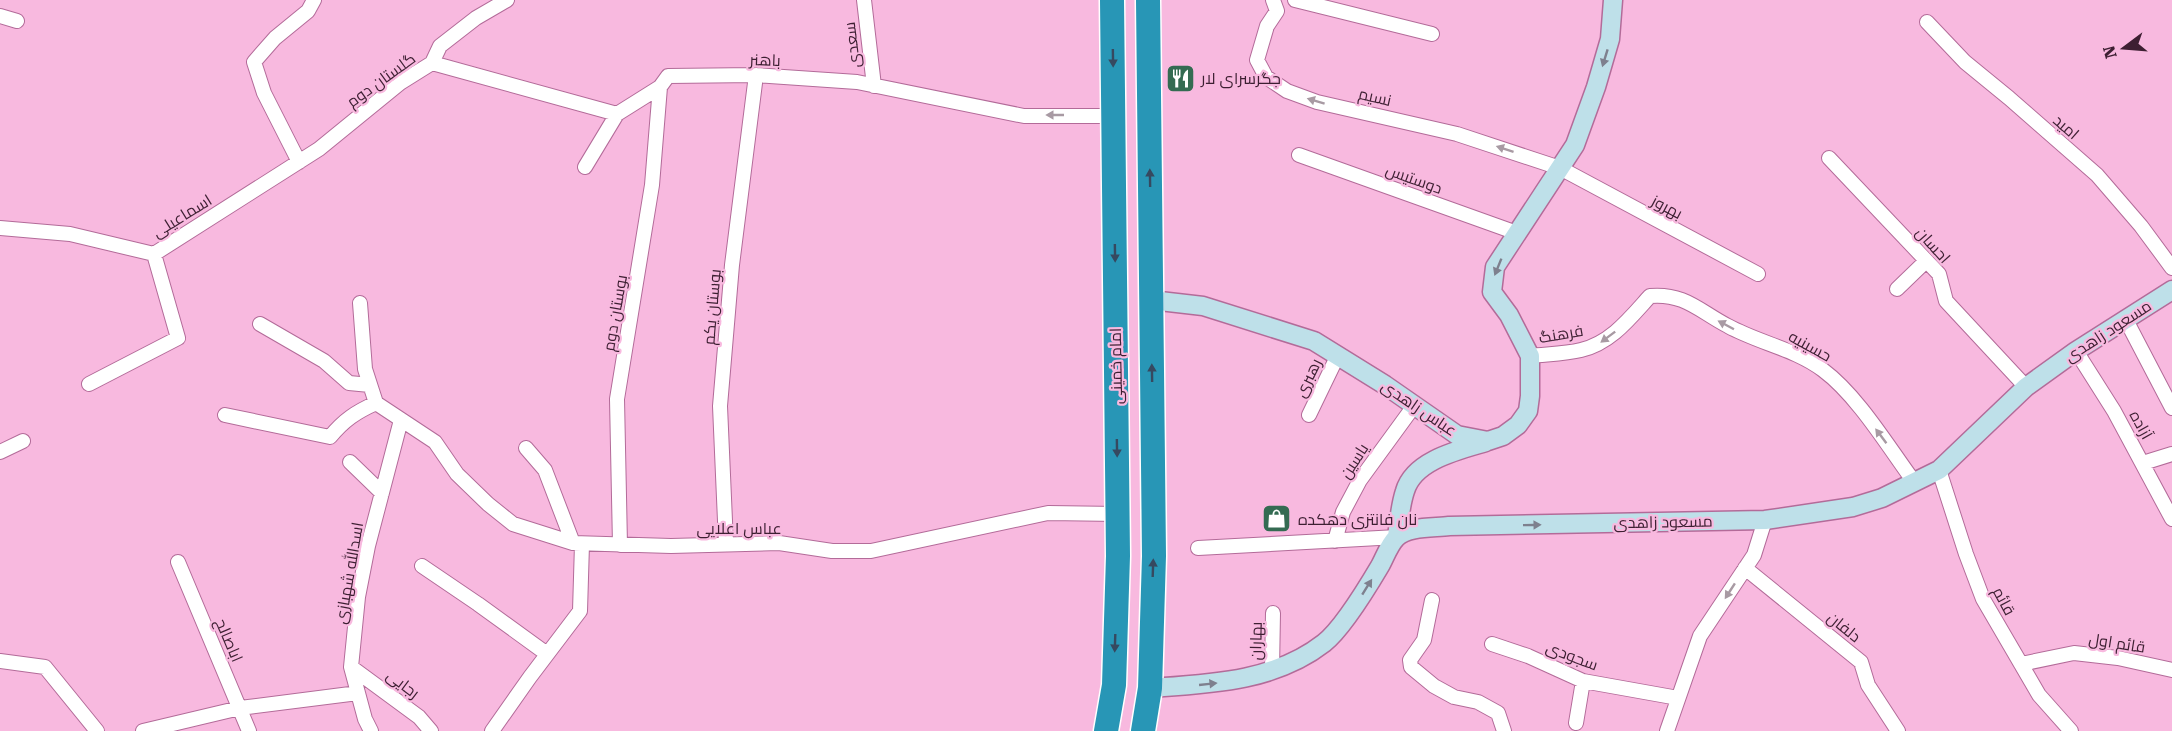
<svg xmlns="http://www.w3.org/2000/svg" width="2172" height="731" viewBox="0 0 2172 731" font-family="'Roboto Serif',Cairo,serif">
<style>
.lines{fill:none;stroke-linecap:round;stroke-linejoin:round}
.street-casing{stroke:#b36b99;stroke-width:16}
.secondary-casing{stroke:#b36b99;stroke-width:21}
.highway-casing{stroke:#fff;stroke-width:27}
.street{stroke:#fff;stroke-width:14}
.secondary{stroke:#bee0e9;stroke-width:18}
.highway{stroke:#2896b6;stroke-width:24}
.oneway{fill:#364960}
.oneway2{fill:#7e808e}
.oneway3{fill:#a89aa3}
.labels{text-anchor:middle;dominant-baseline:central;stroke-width:4.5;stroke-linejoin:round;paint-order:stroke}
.street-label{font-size:16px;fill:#3d1f32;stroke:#f8b9df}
.poi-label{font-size:16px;fill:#3d1f32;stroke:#f8b9df;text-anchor:start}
</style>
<rect width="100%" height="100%" fill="#f8b9df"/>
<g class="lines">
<defs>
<path id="street" d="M864,0L874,86
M1273,0L1277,11L1267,26L1257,60L1266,77L1287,91L1317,102L1457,134L1560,168L1758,274
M1295,0L1432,34
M0,16L17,21
M1927,22L1965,62L2009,98L2097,175L2141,226L2172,268
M432,63L617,114L660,87L668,76L756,75L857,82L1024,116H1114
M1299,155L1517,233
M1829,158L1939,274L1946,301L2026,387
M299,162L264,93L254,62L275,38L308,11L314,0
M585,167L617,114
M0,228L70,234L154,254L319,149L400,83L432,63L440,46L476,18L507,0
M1897,289L1926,261
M360,303L365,369L376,403L435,442L457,474L488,504L513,524L573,543L671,546L779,543L832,551H871L1048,513L1118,514
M2126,320L2172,408
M260,324L324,361L349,383L370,385
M2076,351L2114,411L2172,519
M1530,356C1547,354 1565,354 1581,350C1611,343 1630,318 1650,296C1685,293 1699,311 1728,326C1759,343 1795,349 1823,370C1858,396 1889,448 1915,483
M89,384L178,338L154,254
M225,415L330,437C344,420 356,412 376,403
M1309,415L1338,355
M526,448L545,470L573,543
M0,452L23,441
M350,462L382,493
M2143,463L2172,454
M1939,470L1966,554L1983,599L2039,695L2071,731
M1335,541L1343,512L1360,480L1414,406
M726,544L720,406L732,265L756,75
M620,545L617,399L652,185L660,87
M1198,548L1397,537
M178,562L249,731
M422,566L478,604L547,654
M1745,568L1861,662L1868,685L1898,731
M1432,600L1424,640L1410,660L1411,667L1434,686L1454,697L1478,702L1498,713L1504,731
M1492,644L1528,656L1583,681L1678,698
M0,661L45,667L97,731
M2021,664L2074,653L2118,658L2172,670
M351,667L419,717L431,731
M1272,670L1273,613
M1576,723L1583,681
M143,731L240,708L358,693
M371,731L365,719L351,667L358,597L368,546L401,420
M492,731L530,677L580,611L582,544
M1667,731L1700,636L1754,555L1765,520"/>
<path id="secondary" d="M1151,300L1203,306L1314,341L1385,385L1457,435L1488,441L1503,436L1518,425L1528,411L1530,396V356L1509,315L1492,292L1495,267L1575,145L1596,87L1610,39L1613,0
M1397,537C1399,522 1400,506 1405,491C1414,460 1459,450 1486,442
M1150,688C1209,684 1274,682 1324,643C1343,628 1367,588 1380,566C1385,557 1389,545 1396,538C1407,526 1434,528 1449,526L1765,520L1853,507L1882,498L1939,470L2026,387L2076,351L2172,290"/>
<path id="highway" d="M1106,731L1114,685L1118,556L1112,0
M1143,731L1150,688L1154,556L1148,0"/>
</defs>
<!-- street casing -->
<use href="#street" class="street-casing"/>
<!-- secondary casing -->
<use href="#secondary" class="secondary-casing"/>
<!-- highway casing -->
<use href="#highway" class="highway-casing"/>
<!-- street -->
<use href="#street" class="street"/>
<!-- secondary -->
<use href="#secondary" class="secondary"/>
<!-- highway -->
<use href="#highway" class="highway"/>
</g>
<!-- one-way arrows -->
<defs><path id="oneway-solid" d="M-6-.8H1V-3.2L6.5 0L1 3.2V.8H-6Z" transform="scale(1.5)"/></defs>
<g class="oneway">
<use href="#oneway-solid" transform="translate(1113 58) rotate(89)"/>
<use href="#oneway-solid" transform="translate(1150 178) rotate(-91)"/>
<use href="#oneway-solid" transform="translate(1115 253) rotate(89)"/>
<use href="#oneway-solid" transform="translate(1152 373) rotate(-91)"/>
<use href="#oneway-solid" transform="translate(1117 448) rotate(89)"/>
<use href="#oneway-solid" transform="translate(1153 568) rotate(-88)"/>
<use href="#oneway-solid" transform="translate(1115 643) rotate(92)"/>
</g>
<g class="oneway2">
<use href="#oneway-solid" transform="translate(1605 58) rotate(107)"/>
<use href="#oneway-solid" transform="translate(1498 267) rotate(112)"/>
<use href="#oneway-solid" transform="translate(1532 525) rotate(-1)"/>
<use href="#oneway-solid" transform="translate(1367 587) rotate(-58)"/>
<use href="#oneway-solid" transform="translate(1208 684) rotate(-6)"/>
</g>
<g class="oneway3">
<use href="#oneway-solid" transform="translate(1316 101) rotate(-163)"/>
<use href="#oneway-solid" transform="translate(1055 115) rotate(180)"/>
<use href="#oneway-solid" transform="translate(1505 149) rotate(-162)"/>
<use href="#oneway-solid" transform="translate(1726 325) rotate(-152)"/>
<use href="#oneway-solid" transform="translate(1608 337) rotate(143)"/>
<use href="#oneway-solid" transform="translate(1881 436) rotate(-127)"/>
<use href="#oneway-solid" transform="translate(1730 591) rotate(123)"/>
</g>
<!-- icons -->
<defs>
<symbol id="restaurant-square" viewBox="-11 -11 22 22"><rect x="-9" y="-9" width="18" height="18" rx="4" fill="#346b52" stroke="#f8b9df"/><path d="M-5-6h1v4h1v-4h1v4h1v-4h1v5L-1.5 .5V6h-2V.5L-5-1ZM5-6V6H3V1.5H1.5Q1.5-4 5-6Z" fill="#fff"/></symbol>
<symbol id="shop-square" viewBox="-11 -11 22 22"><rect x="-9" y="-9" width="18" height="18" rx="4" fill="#346b52" stroke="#f8b9df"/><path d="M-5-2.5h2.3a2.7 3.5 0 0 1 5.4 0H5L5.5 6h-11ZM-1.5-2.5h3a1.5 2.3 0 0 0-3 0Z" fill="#fff"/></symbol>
</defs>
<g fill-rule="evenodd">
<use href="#restaurant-square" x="1164" y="62" width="33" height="33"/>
<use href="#shop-square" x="1260" y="502" width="33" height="33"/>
</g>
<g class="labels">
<!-- street labels -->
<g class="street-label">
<text transform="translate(852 45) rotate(-97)">سعدی</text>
<text transform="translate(765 60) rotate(2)">باهنر</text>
<text transform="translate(381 80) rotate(-36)">گلستان دوم</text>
<text transform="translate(1375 97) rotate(13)">نسیم</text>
<text transform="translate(2066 127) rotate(41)">امید</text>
<text transform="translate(1414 179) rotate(20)">دوستیس</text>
<text transform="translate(1667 207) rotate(28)">بهروز</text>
<text transform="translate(182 216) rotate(-32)">اسماعیلی</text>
<text transform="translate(1933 245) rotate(48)">احسان</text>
<text transform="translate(712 307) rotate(-85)">بوستان یکم</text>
<text transform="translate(615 313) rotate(-80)">بوستان دوم</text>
<text transform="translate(2108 331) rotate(-33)">مسعود زاهدی</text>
<text transform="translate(1561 334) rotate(-10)">فرهنگ</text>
<text transform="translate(1810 346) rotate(29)">حسینیه</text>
<text transform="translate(1116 366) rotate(-91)">امام خمینی</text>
<text transform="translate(1308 378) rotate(-64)">رهبری</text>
<text transform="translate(1419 408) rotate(34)">عباس زاهدی</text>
<text transform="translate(2141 425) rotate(61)">آزاده</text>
<text transform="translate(1354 461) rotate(-57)">یاسین</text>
<text transform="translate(1663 522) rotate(-1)">مسعود زاهدی</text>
<text x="739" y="528">عباس اعلایی</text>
<text transform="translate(349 573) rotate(-80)">اسدالله شهبازی</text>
<text transform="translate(2004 601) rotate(62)">قائم</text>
<text transform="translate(1844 627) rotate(39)">دلفان</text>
<text transform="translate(229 640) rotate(67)">اباصالح</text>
<text transform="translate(1256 641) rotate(-89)">بهاران</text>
<text transform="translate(2117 643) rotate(9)">قائم اول</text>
<text transform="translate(1572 656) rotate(21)">سجودی</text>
<text transform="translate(403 684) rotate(37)">رجایی</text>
</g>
<!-- poi labels -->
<g class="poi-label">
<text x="1201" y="78">جگرسرای لار</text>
<text x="1298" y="519">نان فانتزی دهکده</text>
</g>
</g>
<!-- north arrow -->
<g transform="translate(2124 48) rotate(254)" stroke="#f8b9df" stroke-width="4.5" paint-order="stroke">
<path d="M0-4.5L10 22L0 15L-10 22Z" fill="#3d1f32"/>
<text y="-9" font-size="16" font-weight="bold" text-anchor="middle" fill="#3d1f32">N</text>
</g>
</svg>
